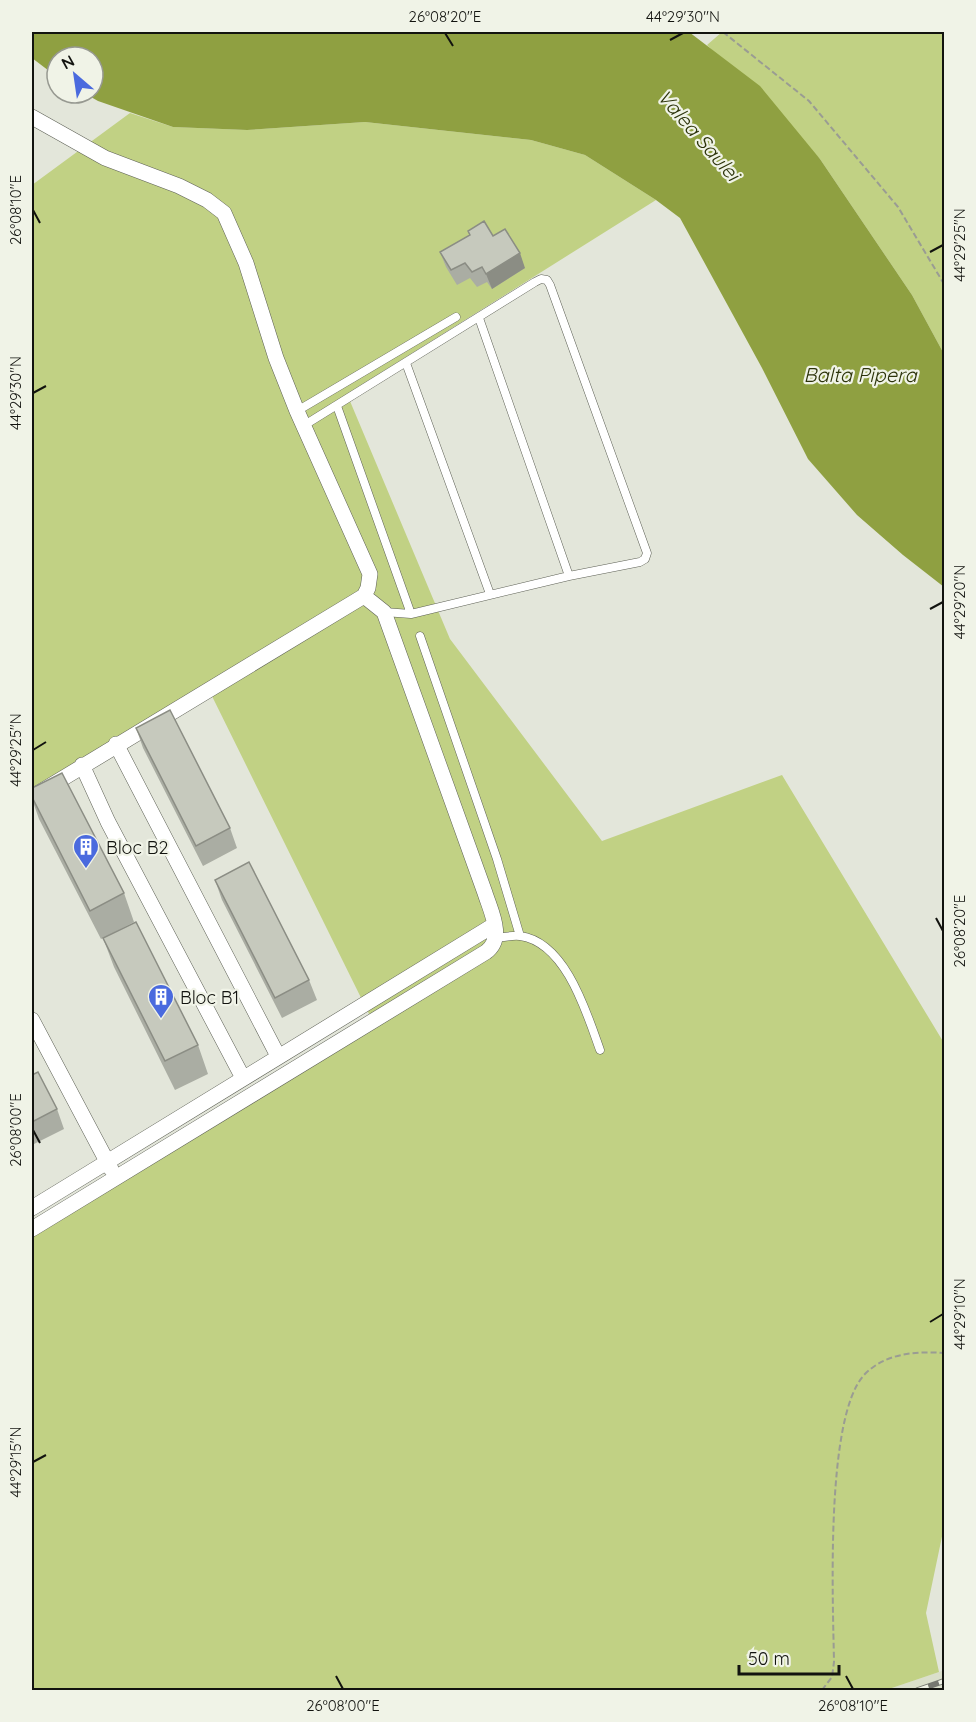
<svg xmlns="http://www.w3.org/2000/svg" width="976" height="1722" viewBox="0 0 976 1722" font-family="Quicksand,sans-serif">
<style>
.built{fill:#dadfcb}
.green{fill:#c1d184}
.water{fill:#8fa041}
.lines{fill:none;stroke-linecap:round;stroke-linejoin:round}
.lane-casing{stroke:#5e6156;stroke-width:9}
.street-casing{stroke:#5e6156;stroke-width:16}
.path{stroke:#9a9c93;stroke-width:2;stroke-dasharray:6 3;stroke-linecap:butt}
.lane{stroke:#fff;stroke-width:8}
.street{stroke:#fff;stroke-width:15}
.rail-casing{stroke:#767870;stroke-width:6}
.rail{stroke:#f0f3e7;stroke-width:4;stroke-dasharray:11;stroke-linecap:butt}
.wall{fill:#aaada3}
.shaded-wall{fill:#8b8d84}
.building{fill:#c6c9bd;stroke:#8b8d84;stroke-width:1.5}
.ticks{fill:none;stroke:#12130f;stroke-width:2}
.labels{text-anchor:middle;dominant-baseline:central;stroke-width:4.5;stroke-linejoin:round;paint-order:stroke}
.poi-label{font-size:18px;fill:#12130f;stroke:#f0f3e7;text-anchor:start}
.water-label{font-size:20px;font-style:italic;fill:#2c330a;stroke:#f0f3e7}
.neatline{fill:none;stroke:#12130f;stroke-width:2}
.ticks-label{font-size:15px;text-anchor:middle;fill:#12130f}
</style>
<rect width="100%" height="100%" fill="#e3e6da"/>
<!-- built -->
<path class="built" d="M944,1670V1690H886L939,1672Z"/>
<!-- green -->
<path class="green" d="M722,32H944V354L912,295L820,159L707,45Z
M130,113L173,127L247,130L365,122L531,140L585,155L656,200L347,394L450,639L602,841L782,775L944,1043V1527L926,1613L939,1672L886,1690H32V1226L372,1020L207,686L32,788V185Z"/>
<!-- water -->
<path class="water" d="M32,32H689L760,86L820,159L912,295L944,354V587L903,555L857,515L808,459L762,368L680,218L656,200L585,155L531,140L365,122L247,130L173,127L98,101L84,93H93V57H57V77L32,58Z"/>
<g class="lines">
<defs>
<path id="lane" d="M479,318L569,576
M406,363L490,594
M337,406L411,614
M297,411L456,317
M303,426L535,282L541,279L547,280L550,285L647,553L645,559L640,562L569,576L411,614L384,612
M420,636L497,859L520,936
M497,938C504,937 513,935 520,936C566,942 587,1014 600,1050"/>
<path id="street" d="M32,117L105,158L179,186L207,200L224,213L246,263L276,358L297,411L370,574L368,588L364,596L32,797
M116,744L278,1056
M82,765L108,822L243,1078
M32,1020L111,1169
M32,1208L494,925
M32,1229L486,952C505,938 491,912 485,893L384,612L364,596"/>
</defs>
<!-- lane casing -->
<use href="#lane" class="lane-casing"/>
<!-- street casing -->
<use href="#street" class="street-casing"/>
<!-- path -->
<path class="path" d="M723,32L809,101L898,207L944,284
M822,1690L832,1677L834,1662C833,1602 825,1418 864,1375C885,1353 916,1351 944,1353"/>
<!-- lane -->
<use href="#lane" class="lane"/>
<!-- street -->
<use href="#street" class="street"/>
<defs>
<path id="rail" d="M918,1690L944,1681"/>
</defs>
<!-- rail casing -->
<use href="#rail" class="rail-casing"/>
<!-- rail -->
<use href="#rail" class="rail"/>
</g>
<!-- wall -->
<path class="wall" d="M468,231L493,236L525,268L492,289L487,282L477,287L470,278L457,285L446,267L440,252L470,235Z
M136,728L230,828L237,848L203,866L143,748Z
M32,788L124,893L134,922L101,939L39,819L32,799Z
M215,880L309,980L317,1000L282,1018L222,900Z
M103,938L198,1045L208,1074L175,1090L114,967Z
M32,1075L57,1109L64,1129L32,1145Z"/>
<!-- shaded-wall -->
<path class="shaded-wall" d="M520,253L525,268L492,289L486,274Z"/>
<!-- building -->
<path class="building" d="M484,221L493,236L505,229L520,253L486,274L482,267L472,272L465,263L451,270L440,252L470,235L468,231Z
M170,710L230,828L196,846L136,728Z
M62,773L124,893L90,911L32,797V788Z
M249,862L309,980L275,998L215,880Z
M136,922L198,1045L165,1061L103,938Z
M38,1072L57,1109L32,1122V1075Z"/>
<!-- ticks -->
<path class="ticks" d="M445,33L453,46M670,40L683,33M33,210L40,223M930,252L943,245M33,393L46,386M930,609L943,602M33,750L46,742M936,918L943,931M33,1130L40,1143M930,1322L943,1314M33,1462L46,1455M336,1676L343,1689M846,1676L853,1689"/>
<!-- icons -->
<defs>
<symbol id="building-pin" viewBox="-11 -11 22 30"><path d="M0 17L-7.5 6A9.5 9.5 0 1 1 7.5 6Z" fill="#4a6ade" stroke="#f0f3e7"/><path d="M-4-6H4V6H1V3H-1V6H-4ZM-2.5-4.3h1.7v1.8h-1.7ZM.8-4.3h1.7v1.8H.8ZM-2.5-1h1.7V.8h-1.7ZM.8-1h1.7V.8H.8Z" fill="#fff"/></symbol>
</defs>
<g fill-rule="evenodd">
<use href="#building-pin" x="71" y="832" width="30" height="40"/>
<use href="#building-pin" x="146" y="982" width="30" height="40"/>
</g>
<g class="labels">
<!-- poi labels -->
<g class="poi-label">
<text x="106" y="847">Bloc B2</text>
<text x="180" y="997">Bloc B1</text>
</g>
<!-- water labels -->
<g class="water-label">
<text transform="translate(699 135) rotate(49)">Valea Saulei</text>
<text x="860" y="374">Balta Pipera</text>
</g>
</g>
<!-- border -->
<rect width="976" height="1722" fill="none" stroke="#f0f3e7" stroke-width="66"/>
<!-- north arrow -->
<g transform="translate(75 75) rotate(331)"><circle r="28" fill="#f0f3e7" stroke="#979991" stroke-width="1.5"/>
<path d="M0-4.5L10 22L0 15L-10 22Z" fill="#4a6ade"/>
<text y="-9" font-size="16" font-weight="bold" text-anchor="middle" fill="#12130f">N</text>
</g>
<!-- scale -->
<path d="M739 1665v9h100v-9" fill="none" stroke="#12130f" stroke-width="3"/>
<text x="748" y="1665" font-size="18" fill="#12130f" stroke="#f0f3e7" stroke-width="4.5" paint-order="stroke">50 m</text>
<rect x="33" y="33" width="910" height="1656" class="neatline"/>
<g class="ticks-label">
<text x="445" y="22">26°08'20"E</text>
<text x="683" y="22">44°29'30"N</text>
<text transform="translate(16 210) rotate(-90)" y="5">26°08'10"E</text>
<text transform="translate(960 245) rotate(-90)" y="5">44°29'25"N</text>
<text transform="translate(16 393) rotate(-90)" y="5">44°29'30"N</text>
<text transform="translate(960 602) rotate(-90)" y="5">44°29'20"N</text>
<text transform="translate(16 750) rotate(-90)" y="5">44°29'25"N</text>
<text transform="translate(960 931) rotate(-90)" y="5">26°08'20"E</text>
<text transform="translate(16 1130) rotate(-90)" y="5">26°08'00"E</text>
<text transform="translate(960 1314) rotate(-90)" y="5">44°29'10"N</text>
<text transform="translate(16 1462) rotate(-90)" y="5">44°29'15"N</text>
<text x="343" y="1711">26°08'00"E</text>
<text x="853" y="1711">26°08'10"E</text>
</g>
</svg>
